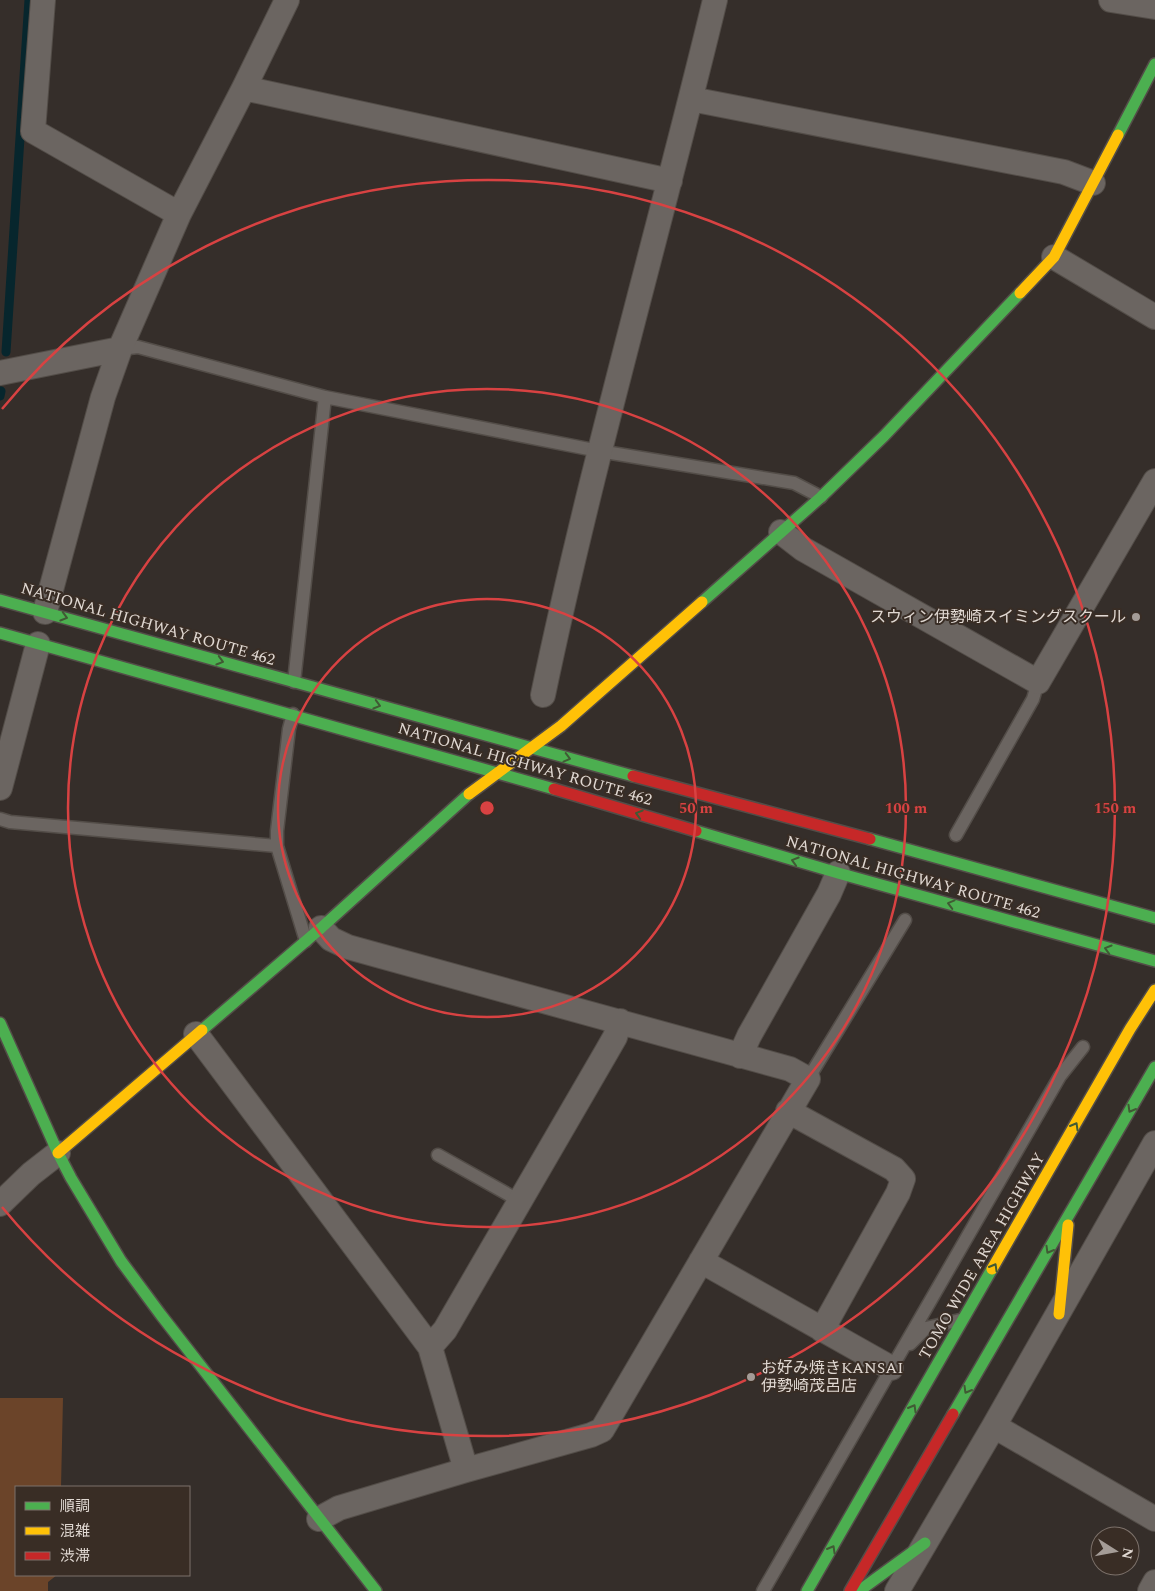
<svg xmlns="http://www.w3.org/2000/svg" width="1155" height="1591" viewBox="0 0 1155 1591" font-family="Spectral,'Noto Sans JP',serif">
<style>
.green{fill:#6b4429}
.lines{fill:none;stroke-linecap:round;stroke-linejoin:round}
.stream{stroke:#07262d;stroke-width:9}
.lane-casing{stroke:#534d48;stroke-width:15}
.street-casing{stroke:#534d48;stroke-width:26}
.fast-casing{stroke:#534d48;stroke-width:14}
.slow-casing{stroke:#534d48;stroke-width:14}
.jam-casing{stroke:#534d48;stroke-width:14}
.lane{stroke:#6b6561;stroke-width:12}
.street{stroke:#6b6561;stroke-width:24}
.fast{stroke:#4caf50;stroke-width:11}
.slow{stroke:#ffc107;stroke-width:11}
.jam{stroke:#c62828;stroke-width:11}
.oneway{stroke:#405a34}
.ring{fill:none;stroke:#d84242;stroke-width:2.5}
.poi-dot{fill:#a49c97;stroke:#392d25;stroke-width:2}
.labels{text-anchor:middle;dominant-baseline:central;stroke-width:4;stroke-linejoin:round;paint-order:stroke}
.poi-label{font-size:16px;fill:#e0d8d2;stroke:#392d25;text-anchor:end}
.street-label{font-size:16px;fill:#e0d8d2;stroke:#392d25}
.centre{fill:#d84242;stroke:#392d25;stroke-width:2.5}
.ring-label{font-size:15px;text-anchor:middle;font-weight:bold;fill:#d84242;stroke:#392d25;stroke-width:4;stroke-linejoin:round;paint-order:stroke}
</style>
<rect width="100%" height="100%" fill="#352e2a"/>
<!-- green -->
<path class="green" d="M0,1398H63L61,1487H16V1575H57L48,1582V1591H0Z"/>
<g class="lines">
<!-- stream -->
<path class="stream" d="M6,352L29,0
M0,396L1,391"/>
<defs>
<path id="lane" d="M120,349L138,347L325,397L599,451L794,483L821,497
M294,682L325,397
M293,714L289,729L277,831V846L306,941
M0,819L10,822L277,846
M956,835L1033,699L1038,682
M808,1079L905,920
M438,1155L520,1201
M910,1344L926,1328L960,1320
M763,1591L1060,1076L1083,1047"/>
<path id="street" d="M43,0L33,131L179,214
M1111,0L1155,7
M244,88L670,181
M691,99L1064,172L1093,183
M1054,257L1155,317
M0,373L120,349
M781,532L803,549L1038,682L1155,481
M45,612L103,397L120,349L179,214L244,88L287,0
M543,695C592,461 659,232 715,0
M0,788L38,644
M196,1034L430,1347L466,1470
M740,1056L749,1036L829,894L838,873
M788,1111L894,1169L903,1179L898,1193L822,1330
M0,1204L31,1174L58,1153
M701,1261L891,1368
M430,1347L445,1330L607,1051L615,1037L620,1021
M994,1426L1155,1519
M319,1519L339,1508L466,1470L591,1435L602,1430L808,1079L790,1069L348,947L331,939L321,928
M897,1591L994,1426L1155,1143
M1150,1591L1155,1582"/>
<path id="fast" d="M1118,135L1155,64
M0,600L633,776
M702,602L821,497L884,436L1020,293
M0,633L554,789
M696,831L838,873L1155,961
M870,839L1155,918
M0,1023L58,1153L71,1178L121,1261L161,1315L376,1591
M202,1030L321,928L469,794
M953,1414L1155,1067
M807,1591L992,1269
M859,1591L925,1543"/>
<path id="slow" d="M1020,293L1054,257L1118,135
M469,794L561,726L702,602
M58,1153L202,1030
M992,1269L1130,1029L1155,990
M1059,1314L1068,1225"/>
<path id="jam" d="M633,776L870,839
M554,789L696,831
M850,1591L953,1414"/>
</defs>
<!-- lane casing -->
<use href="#lane" class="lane-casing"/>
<!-- street casing -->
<use href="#street" class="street-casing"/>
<!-- fast casing -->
<use href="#fast" class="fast-casing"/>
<!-- slow casing -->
<use href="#slow" class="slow-casing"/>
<!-- jam casing -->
<use href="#jam" class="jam-casing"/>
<!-- lane -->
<use href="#lane" class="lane"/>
<!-- street -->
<use href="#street" class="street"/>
<!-- fast -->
<use href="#fast" class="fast"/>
<!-- slow -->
<use href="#slow" class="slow"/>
<!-- jam -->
<use href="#jam" class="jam"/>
</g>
<!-- one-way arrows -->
<defs><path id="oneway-chevron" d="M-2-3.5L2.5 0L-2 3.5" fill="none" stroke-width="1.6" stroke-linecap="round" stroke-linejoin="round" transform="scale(1.25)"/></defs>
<g class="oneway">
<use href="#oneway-chevron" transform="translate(64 617) rotate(16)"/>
<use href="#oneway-chevron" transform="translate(220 661) rotate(16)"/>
<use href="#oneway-chevron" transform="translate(377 705) rotate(16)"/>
<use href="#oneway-chevron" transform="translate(567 758) rotate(15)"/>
<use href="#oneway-chevron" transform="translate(639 814) rotate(-163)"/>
<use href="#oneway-chevron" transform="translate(795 861) rotate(-163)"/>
<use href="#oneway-chevron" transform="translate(951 904) rotate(-165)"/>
<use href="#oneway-chevron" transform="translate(1108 949) rotate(-164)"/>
<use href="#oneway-chevron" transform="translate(1131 1109) rotate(120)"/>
<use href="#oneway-chevron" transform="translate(1075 1126) rotate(-60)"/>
<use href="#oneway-chevron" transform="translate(1049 1250) rotate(120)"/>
<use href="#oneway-chevron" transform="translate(994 1267) rotate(-60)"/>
<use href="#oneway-chevron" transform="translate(967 1390) rotate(120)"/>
<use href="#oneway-chevron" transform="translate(913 1408) rotate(-60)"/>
<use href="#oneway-chevron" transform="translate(832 1549) rotate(-60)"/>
</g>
<!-- distance rings -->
<g class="ring">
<circle cx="487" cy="808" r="209"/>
<circle cx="487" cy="808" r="419"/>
<path d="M2 409A628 628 0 1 1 2 1207"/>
</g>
<!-- markers -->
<g class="poi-dot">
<circle cx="1136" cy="617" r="5"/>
<circle cx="751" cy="1377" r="5"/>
</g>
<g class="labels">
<!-- poi labels -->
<g class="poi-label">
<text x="1126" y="617">スウィン伊勢崎スイミングスクール</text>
<text x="761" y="1368" text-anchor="start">お好み焼きKANSAI<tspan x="761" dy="18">伊勢崎茂呂店</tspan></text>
</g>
<!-- street labels -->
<g class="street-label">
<text transform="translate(148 624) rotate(16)">NATIONAL HIGHWAY ROUTE 462</text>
<text transform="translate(525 764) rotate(16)">NATIONAL HIGHWAY ROUTE 462</text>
<text transform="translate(913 877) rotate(16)">NATIONAL HIGHWAY ROUTE 462</text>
<text transform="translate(982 1256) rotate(-60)">TOMO WIDE AREA HIGHWAY</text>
</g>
</g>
<circle cx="487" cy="808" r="8" class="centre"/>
<g class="ring-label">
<text x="696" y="813">50 m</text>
<text x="906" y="813">100 m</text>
<text x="1115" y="813">150 m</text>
</g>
<!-- legend -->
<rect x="15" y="1486" width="175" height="90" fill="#392d25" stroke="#7c716a"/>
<rect x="25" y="1502" width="25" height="8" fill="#4caf50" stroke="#7c716a"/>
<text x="60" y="1511" font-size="15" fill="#e0d8d2">順調</text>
<rect x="25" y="1527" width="25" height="8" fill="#ffc107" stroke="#7c716a"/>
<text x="60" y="1536" font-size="15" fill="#e0d8d2">混雑</text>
<rect x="25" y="1552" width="25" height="8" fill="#c62828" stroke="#7c716a"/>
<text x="60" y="1561" font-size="15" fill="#e0d8d2">渋滞</text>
<!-- north arrow -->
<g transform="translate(1115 1551) rotate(101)"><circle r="24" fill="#392d25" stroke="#7c716a"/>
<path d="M0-4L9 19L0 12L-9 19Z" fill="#a49c97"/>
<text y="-8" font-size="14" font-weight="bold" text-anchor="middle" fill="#e0d8d2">N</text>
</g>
</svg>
